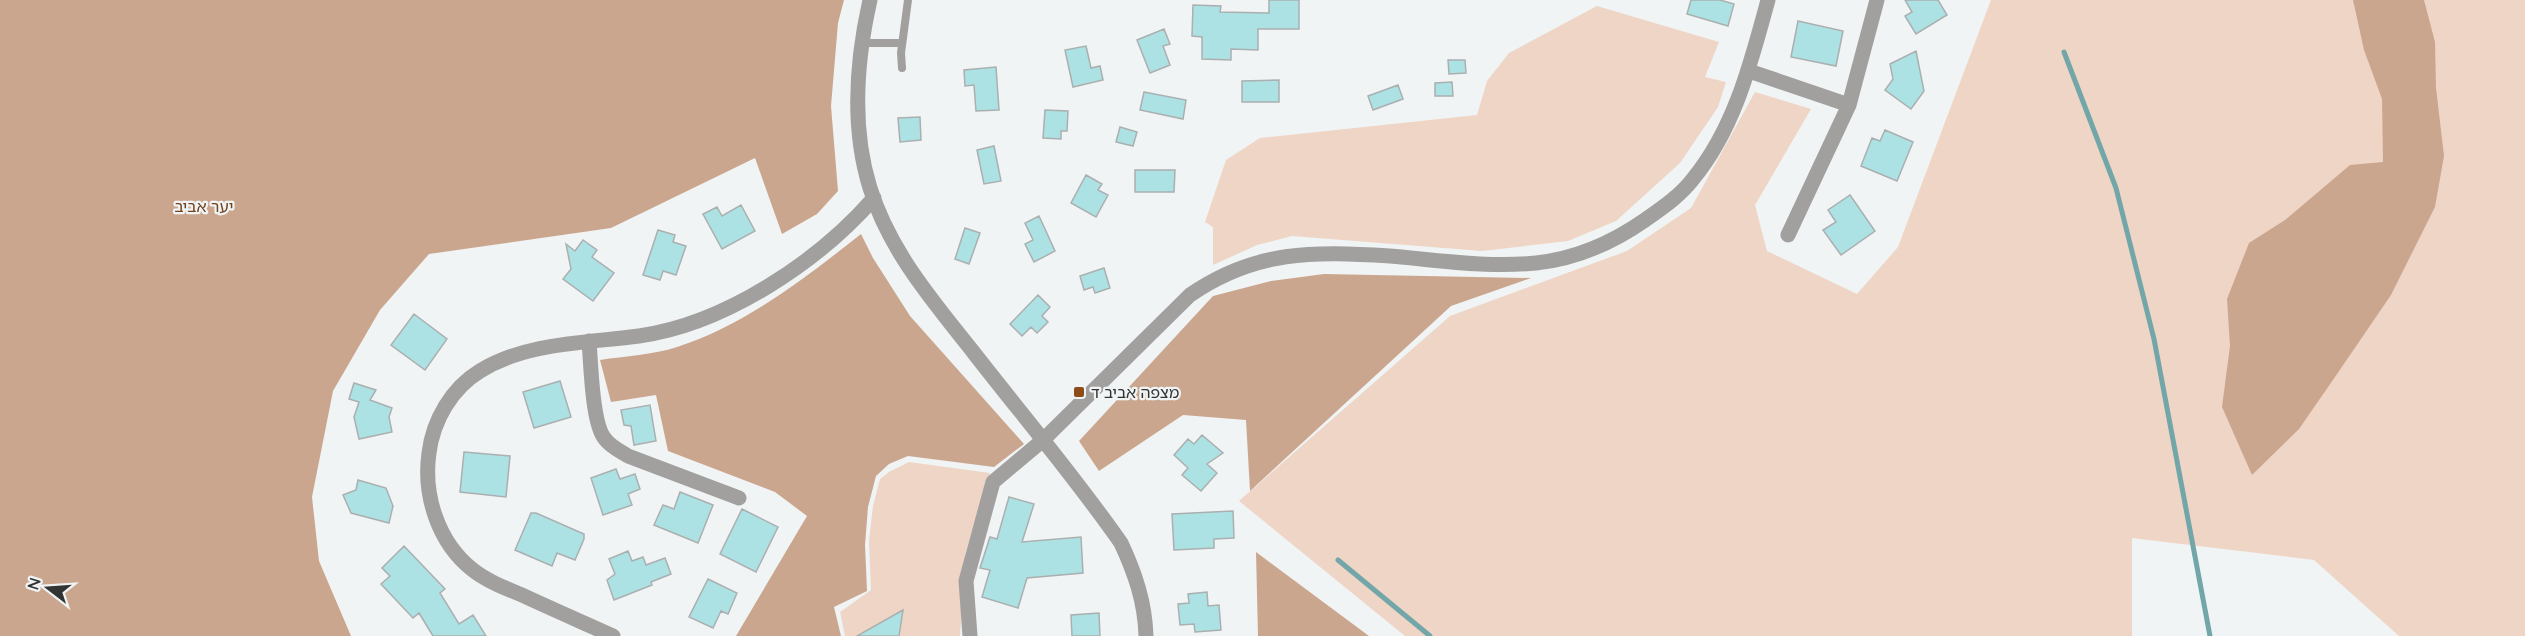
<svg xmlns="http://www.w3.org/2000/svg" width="2525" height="636" viewBox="0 0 2525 636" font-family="Quicksand,'Noto Sans Hebrew',sans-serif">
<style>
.green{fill:#efd5c5}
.forest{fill:#cba68f}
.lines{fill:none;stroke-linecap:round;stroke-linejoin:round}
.stream{stroke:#72a6a9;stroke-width:5}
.building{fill:#ace2e4;stroke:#abafaf;stroke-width:1.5}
.lane{stroke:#a2a09f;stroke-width:8}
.street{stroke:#a2a09f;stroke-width:15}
.poi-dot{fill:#8e4c19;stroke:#f0f4f4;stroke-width:2}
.labels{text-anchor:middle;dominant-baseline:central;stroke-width:4.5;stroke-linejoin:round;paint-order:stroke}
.park-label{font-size:16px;fill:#72411d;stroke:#f0f4f4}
.poi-label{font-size:16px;fill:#323333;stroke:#f0f4f4;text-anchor:start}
</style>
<rect width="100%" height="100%" fill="#f0f4f4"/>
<!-- green -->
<path class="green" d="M1991,0H2525V636H2399L2314,560L2132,538V636H1405L1239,501L1450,316L1627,251L1691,208L1755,92L1811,109L1755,205L1767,251L1857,294L1898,247Z
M1597,6L1719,42L1705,77L1726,82L1718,107L1680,163L1616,221L1568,241L1482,251L1292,236L1257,245L1213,265V227L1205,222L1226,160L1260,138L1477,115L1487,81L1509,53Z
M909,462L990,473L966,551L960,636H845L840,612L871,590L869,541L873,506L880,479L889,472Z"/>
<!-- forest -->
<path class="forest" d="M0,0H844L838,23L831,106L838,191L817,214L782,234L755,158L611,228L429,254L380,310L333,391L312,497L319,561L351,636H0Z
M2353,0H2424L2435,42L2436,88L2444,156L2435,207L2391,295L2335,377L2299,429L2252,475L2222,407L2230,346L2227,299L2249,243L2285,220L2350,165L2383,162L2382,99L2364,50Z
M861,234L873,258L910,316L1024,444L994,467L908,456L889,464L876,476L868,507L865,545L867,591L834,607L841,636H736L807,516L775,492L668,451L656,395L611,402L600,360C625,356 653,355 677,347C746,325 805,278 861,234Z
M1324,274L1531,278L1451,306L1250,491L1246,420L1183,415L1099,471L1079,441L1213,296L1271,281Z
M1256,552L1369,636H1258Z"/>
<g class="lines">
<!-- stream -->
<path class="stream" d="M2064,52L2116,188L2154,339L2210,636
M1338,560L1430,636"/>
</g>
<!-- building -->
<path class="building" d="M1269,0H1299V29H1258V50L1231,49V60L1202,59V37L1192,36L1193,5L1221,6L1220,12L1269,13Z
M1691,0H1720L1734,4L1728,26L1687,14Z
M1905,0H1938L1947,15L1916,34L1905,16L1912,12Z
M1798,21L1843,31L1836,66L1791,57Z
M1164,29L1170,44L1163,46L1170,65L1150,73L1137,40Z
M1086,46L1091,68L1100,66L1103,80L1073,87L1065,50Z
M1916,51L1924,91L1911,109L1885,90L1893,79L1890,64Z
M1448,60H1465L1466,73L1449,74Z
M996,67L999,110L976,111L974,85L965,86L964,70Z
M1279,80V102H1242V81Z
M1452,82L1453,96H1435V83Z
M1398,85L1403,99L1373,110L1368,96Z
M1144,92L1186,100L1183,119L1140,110Z
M1045,110L1068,111L1067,131H1061V139L1043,138Z
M920,117L921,140L900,142L898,118Z
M1120,127L1137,132L1133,146L1116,142Z
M1885,130L1913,142L1897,181L1861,166L1872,138L1880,141Z
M994,146L1001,181L984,184L977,150Z
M1135,170H1175L1174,192H1135Z
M1086,175L1102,184L1098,190L1108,195L1096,217L1071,203Z
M1850,195L1875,231L1841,255L1823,230L1836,222L1828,210Z
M741,205L755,231L722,249L703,214L717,207L722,216Z
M1039,216L1055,251L1034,262L1025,244L1033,240L1025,223Z
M965,228L980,233L969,264L955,259Z
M658,230L675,235L673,242L686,246L676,275L663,271L660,280L643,275Z
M583,240L597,250L592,257L614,273L593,301L563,279L571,269L566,244L575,251Z
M1104,268L1110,288L1095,293L1093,287L1084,290L1080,276Z
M1038,295L1050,307L1042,316L1048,322L1037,333L1031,327L1022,336L1010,324Z
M414,314L447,339L425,370L391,345Z
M560,381L571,417L534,428L523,392Z
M354,383L376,390L370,400L392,408L389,417L392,432L359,439L354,417L359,402L349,399Z
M650,405L656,441L634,445L631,426L624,425L621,410Z
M1202,435L1223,453L1207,464L1217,473L1201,491L1182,475L1188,468L1174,455L1188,439L1194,444Z
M464,452L510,456L506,497L460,492Z
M616,469L620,479L635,474L640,489L628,494L632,505L603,515L591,478Z
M358,480L386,488L393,506L389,523L351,513L343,495L356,490Z
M680,492L713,505L698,543L654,525L663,505L674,509Z
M1009,497L1034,504L1022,542L1081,537L1083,573L1027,578L1018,608L982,597L990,570L980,568L990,537L997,539Z
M742,509L778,527L756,572L720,554Z
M1233,511L1234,538L1214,539V548L1174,550L1172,514Z
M531,513H536L584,534V539L575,560L557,553L552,566L515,550Z
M404,546L445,589L440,593L459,624L473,615L486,636H433L419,613L413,618L381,584L390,576L382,568Z
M628,551L632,561L643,557L646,565L665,558L671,574L651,582L652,585L614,600L607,580L615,574L609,559Z
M708,579L737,593L728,614L721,611L713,628L689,617Z
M1207,592L1208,606L1219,605L1221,630L1195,632L1194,624L1180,625L1178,604L1189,603L1188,594Z
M903,610L899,636H857Z
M1099,613L1100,636H1072L1071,615Z"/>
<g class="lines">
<!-- lane -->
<path class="lane" d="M861,43H902
M902,68L901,53L908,0"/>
<!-- street -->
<path class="street" d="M870,0C856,62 851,127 870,188C890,252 933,301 974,353C1023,416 1075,477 1121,543C1135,573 1145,602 1146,636
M1749,71L1849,105
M1788,235L1849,105L1877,0
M589,341C591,364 592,424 605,439C611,447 620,451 628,456L739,498
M613,636C582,622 552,609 522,595C505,588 487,581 473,570C438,543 423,495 429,453C433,420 452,388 480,371C527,342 587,343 639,336C725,324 818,262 874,198
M970,636L966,581L993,482L1043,440L1190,295C1255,250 1314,251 1390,256C1438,260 1488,268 1536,263C1575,259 1612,243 1645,220C1662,208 1680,196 1693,179C1735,128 1751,62 1768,0"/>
</g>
<!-- markers -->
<rect class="poi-dot" x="1073" y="386" width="12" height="12" rx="3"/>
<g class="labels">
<!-- park labels -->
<g class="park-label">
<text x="204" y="206">יער אביב</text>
</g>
<!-- poi labels -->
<g class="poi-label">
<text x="1091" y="392">מצפה אביב ד</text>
</g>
</g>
<!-- north arrow -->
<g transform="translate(48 588) rotate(287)" stroke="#f0f4f4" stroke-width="4.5" paint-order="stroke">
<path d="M0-4.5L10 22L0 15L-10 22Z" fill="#323333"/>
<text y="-9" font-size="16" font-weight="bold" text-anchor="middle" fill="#323333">N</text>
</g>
</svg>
